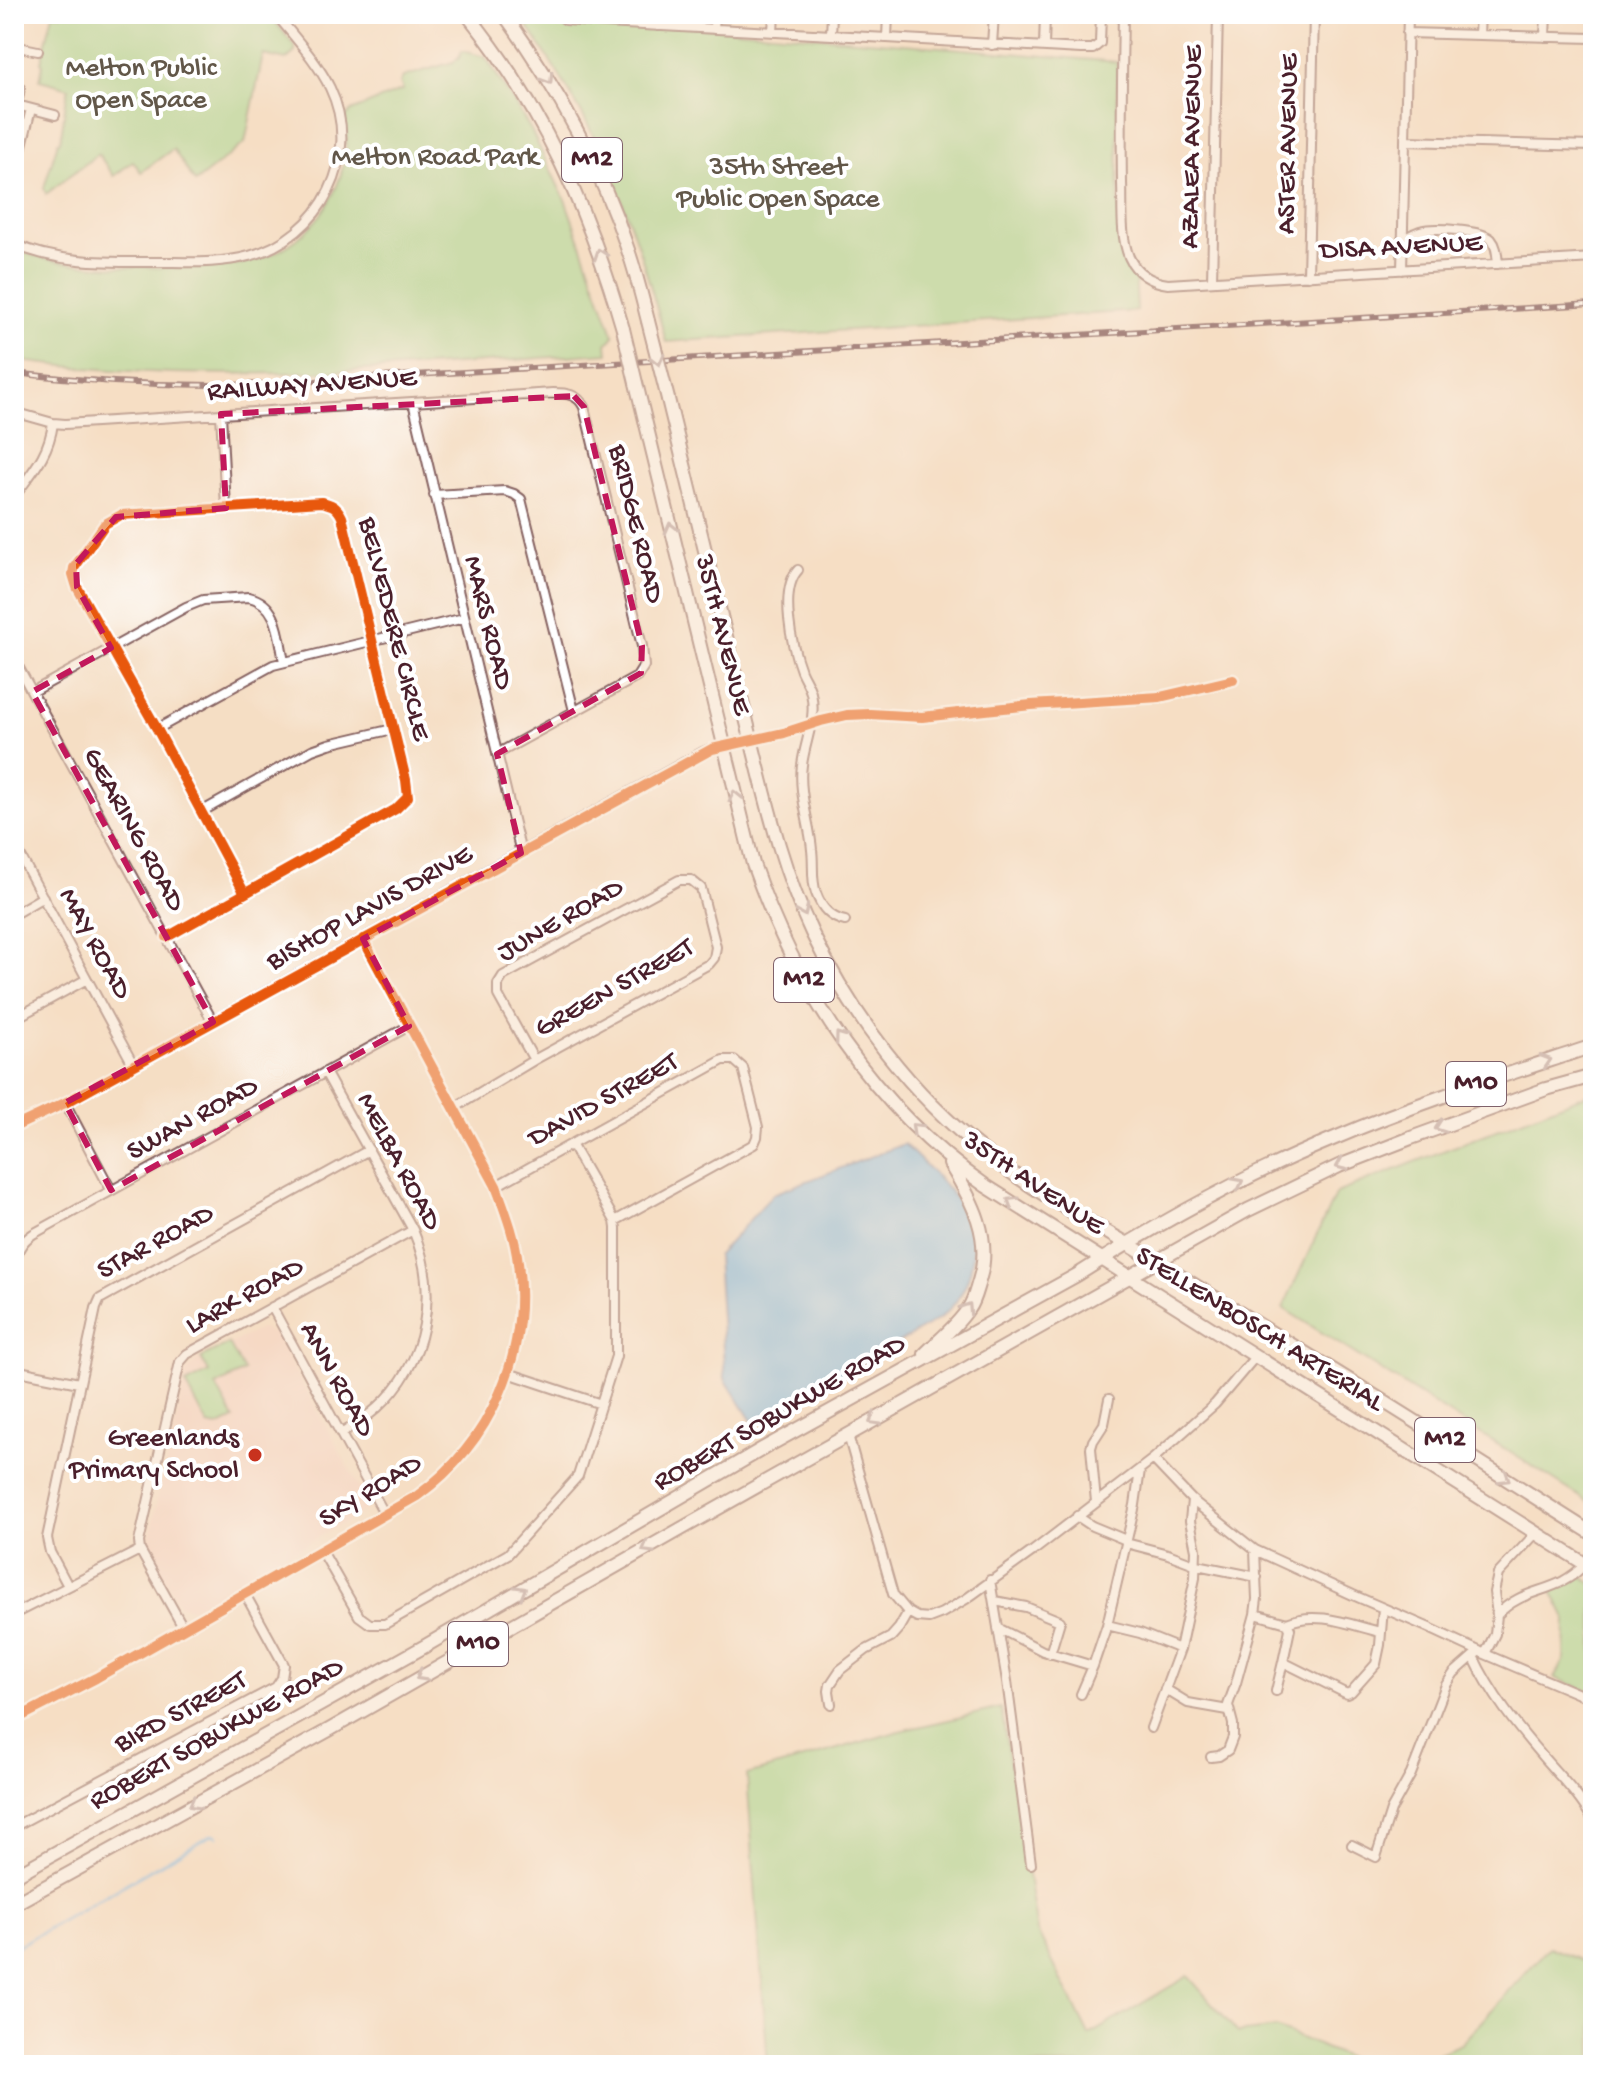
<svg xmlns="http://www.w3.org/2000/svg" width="1607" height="2079" viewBox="0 0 1607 2079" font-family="'Gochi Hand',sans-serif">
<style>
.built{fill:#f6d2c4}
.green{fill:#9bd98e;stroke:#727c5c;stroke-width:2}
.water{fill:#72b7e8;stroke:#5e6b8a;stroke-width:2}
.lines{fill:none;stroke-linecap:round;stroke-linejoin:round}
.stream{stroke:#72b7e8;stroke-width:3}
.minor-casing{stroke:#866261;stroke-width:12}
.tertiary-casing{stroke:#866261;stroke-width:14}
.primary-casing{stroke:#866261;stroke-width:16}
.minor{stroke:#fff;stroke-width:8}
.tertiary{stroke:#fff;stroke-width:10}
.primary{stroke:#fff;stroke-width:12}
.rail-casing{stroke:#4a1f2b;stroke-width:6}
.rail{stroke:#fff;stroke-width:3;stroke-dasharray:9;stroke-linecap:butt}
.primary-bridge-casing{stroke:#866261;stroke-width:16;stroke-linecap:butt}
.primary-bridge{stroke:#fff;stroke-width:12}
.cycleway-casing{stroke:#fff;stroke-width:15}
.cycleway{stroke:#e8590c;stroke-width:10}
.oneway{stroke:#ae9aa0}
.marked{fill:none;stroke:#c2185b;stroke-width:6;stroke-dasharray:16 10;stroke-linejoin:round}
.poi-dot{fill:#c8321e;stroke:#fff;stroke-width:3}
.labels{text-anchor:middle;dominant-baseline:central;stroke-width:8;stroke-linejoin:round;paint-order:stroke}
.shield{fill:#fff;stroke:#80626b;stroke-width:2}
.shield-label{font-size:26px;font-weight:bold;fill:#4a1f2b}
.park-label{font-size:28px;fill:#625749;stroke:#fff}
.street-label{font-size:28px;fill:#4a1f2b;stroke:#fff}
.poi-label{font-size:28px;fill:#4a1f2b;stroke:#fff;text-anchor:end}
</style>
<rect width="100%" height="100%" fill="#fff"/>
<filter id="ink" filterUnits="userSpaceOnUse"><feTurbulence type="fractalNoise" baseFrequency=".0125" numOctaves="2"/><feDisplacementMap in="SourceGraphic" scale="16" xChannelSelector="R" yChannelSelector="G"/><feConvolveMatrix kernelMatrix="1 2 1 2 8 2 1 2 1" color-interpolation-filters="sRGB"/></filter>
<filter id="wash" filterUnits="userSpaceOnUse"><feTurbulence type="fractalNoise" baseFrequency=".006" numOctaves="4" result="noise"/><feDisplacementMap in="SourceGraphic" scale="32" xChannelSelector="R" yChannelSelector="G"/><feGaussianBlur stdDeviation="1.8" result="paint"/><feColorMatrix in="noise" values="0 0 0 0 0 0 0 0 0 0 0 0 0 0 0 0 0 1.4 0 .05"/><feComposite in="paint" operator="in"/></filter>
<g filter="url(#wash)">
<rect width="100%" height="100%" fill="#f5dec4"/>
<!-- built -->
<path class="built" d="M261,1329L275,1334L368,1503V1506L366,1510L193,1608L180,1606L147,1546L187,1371L198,1359Z"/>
<!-- green -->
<path class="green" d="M53,14H269L295,47V52L286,60L263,55L245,143L195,182L173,149L141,172L133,161L114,176L98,154L46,194L44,188L58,142L60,141C64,123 64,106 69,88L40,80L43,64L41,62Z
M519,14H545L1117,62L1119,214L1123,252L1128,265L1135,274L1137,311L666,342C646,266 623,193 587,123C567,85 543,49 519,14Z
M462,51L485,57L490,64L531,130L566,202L614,336L607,344L608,353C410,367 212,388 14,360V249C56,266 101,267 146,267C182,268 221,270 256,260C316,243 355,179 345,118L351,111L403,90L400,82L403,77L453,62L459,58Z
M1593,1092V1505L1283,1308L1336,1193Z
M229,1344L244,1371L216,1386L234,1419L218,1427L208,1425L186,1384L209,1372L201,1358Z
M1581,1576L1593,1584V1693L1555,1678L1565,1659L1566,1619L1552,1591Z
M1001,1708L1037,1931L1089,2035L1188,1976L1238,2033L1276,2028L1366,2065H768L747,1775L900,1731Z
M1549,1947L1593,1966V2065H1410L1461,2044Z"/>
<!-- water -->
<path class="water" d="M904,1144C921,1161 940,1178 955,1198C985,1237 976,1289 939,1319L755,1426L725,1379L717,1256L773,1194Z"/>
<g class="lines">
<!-- stream -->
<path class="stream" d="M14,1948L213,1834L217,1836"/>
</g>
</g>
<g filter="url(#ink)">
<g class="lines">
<defs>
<path id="minor" d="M557,14L566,20L606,23
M606,14V23L887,38
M888,14L887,38L1081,49H1093L1100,43L1101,14
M1123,14C1122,70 1121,126 1122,183C1123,206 1120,235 1129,257C1136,273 1151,282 1168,284L1593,258
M658,26L659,14
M714,29L715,14
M773,32L774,14
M1407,33L1593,38
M831,35L832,14
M1479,35L1480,14
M1545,37L1546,14
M992,45L994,14
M14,46L38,51
M1044,47L1045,14
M20,88L17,105L55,115
M1405,141L1593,146
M14,178L31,109
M1402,239C1408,237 1414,233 1420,231C1433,227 1482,230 1491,239C1497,246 1497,255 1498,264
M14,244C58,264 110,262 158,262C188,262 219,264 249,256C321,237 363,157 330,88C317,61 294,37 276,14
M1402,270L1408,14
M1308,276L1314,14
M1212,281L1218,14
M413,402L521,853
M14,412L53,423L65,424L553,393C566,393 578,394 584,407L642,646L644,666L637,677L497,754
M221,414L226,508
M434,495L505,491L514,494L521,499L574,711
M14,497C32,472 49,455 53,423
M798,570C779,590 792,647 801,671C804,678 809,685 811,693C817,719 805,740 802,765C798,793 810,823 812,850C814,864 811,879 816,893C821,907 830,918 845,921
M14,659L213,1022
M32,692L186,607L203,600L249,597C279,604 279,637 284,662
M157,729L273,665L464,618
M751,740L784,733L821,721L847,715L870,714L922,717L1031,705L1160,697L1233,680
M201,812L312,750L329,744L393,729
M14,844L134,1066
M14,914L43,897
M167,937L396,809L408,797L406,780L342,517C337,506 331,504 321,502L121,515L105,524L74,568L73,574L77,587L157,729L244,892
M14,1019L87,979
M325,1072L413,1230C439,1292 428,1362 377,1408C366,1418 353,1426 341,1434
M65,1103L111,1190
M454,1108L534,1060L709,964L714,958L716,947L701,888L691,880H679L503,976L498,984V995L534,1060
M496,1186L723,1060H734L743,1068L758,1127L757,1137L754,1144L615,1221
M14,1265C17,1251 21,1242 33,1234L409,1026
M272,1307L385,1515
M14,1370L79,1383
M508,1373L601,1404
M848,1435L893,1594L908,1612L917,1617L929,1618L942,1613L966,1599L1033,1551L1153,1459L1215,1404L1255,1357
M1153,1459L1192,1500L1255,1550L1353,1595L1427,1627L1485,1654L1593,1700
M1096,1502L1091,1448L1093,1441L1104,1424L1109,1399
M1077,1516L1092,1526L1126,1540
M1126,1543L1168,1554L1197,1565L1257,1577
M322,1551L359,1616L370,1624H385L508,1554L578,1476L616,1356V1228L615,1221L571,1144
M990,1580L1007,1681L1031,1864
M68,1586L50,1552L47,1538L96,1308L100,1299L369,1150
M995,1601L1026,1607L1060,1621L1050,1654
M14,1614L140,1550
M1255,1614L1287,1623L1290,1629L1283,1662L1347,1694L1351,1692L1376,1664L1380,1645L1383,1608
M1497,1615C1525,1585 1556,1596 1585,1564
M1287,1623C1316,1610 1351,1625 1380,1632
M1107,1625L1140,1633L1180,1649
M998,1628L1043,1651L1093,1666
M184,1629L140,1550L139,1542L180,1362L187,1354L413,1230
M1485,1654L1495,1634L1497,1615L1494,1592L1498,1574L1536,1533
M1473,1656C1491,1694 1516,1726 1543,1757C1561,1778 1580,1796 1593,1820
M1165,1689L1188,1703L1228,1710
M1276,1691L1283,1662
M1081,1694L1093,1666L1107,1625L1135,1505L1140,1470
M831,1704L829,1691L830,1685L840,1670L866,1650L891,1637L899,1628L908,1612
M14,1720L96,1678L417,1496C491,1443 530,1353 518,1263C515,1236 505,1211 496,1186L363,939
M1151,1728L1180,1649L1195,1578L1196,1550L1190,1521L1192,1500
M1211,1757L1219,1756L1228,1750L1233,1737V1724L1228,1705L1236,1683L1255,1614L1257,1599L1255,1550
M14,1825L19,1824L276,1687L282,1678L284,1665L245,1594
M1352,1845L1376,1857L1391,1810L1411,1774L1446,1685L1454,1673L1479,1651"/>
<path id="tertiary" d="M14,1127L65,1103L703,753L712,749L751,740"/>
<path id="primary" d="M467,14C544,109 589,212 623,329
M504,14C556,86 600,165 628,250C636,273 642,297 648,321
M636,383L753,864C797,991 874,1108 986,1186L1593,1569
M668,399C697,517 726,636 755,755C770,816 785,876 812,933C852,1016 912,1095 985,1152C1031,1190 1085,1219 1136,1249C1185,1279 1233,1309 1282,1339C1387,1402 1490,1469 1593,1534
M925,1354C939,1340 957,1326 968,1309C974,1301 976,1290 979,1281C993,1238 972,1200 950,1164
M14,1876L427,1645L764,1448L1077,1275C1159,1223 1245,1175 1335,1138C1419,1102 1506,1075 1593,1046
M14,1904L329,1730L681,1529L1248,1210L1339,1166L1411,1138L1546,1089L1593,1076"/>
</defs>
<!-- minor casing -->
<use href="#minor" class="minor-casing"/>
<!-- tertiary casing -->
<use href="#tertiary" class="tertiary-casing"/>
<!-- primary casing -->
<use href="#primary" class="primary-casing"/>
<!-- minor -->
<use href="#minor" class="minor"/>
<!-- tertiary -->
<use href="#tertiary" class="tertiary"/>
<!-- primary -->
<use href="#primary" class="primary"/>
<defs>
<path id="rail" d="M14,373C98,383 181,387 265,384L1593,304"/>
</defs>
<!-- rail casing -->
<use href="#rail" class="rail-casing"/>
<!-- rail -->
<use href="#rail" class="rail"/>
<defs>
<path id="primary-bridge" d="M648,321L668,399
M623,329L636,383"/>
</defs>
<!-- primary-bridge casing -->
<use href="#primary-bridge" class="primary-bridge-casing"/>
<!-- primary-bridge -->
<use href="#primary-bridge" class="primary-bridge"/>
<defs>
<path id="cycleway" d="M167,937L396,809L408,797L406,780L342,517C337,506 331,504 321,502L121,515L105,524L74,568L73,574L77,587L157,729L244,892
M14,1127L65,1103L712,749L784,733L821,721L847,715L870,714L922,717L1031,705L1160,697L1233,680
M14,1720L96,1678L417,1496C491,1443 530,1353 518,1263C515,1236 505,1211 496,1186L363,939"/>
</defs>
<!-- cycleway casing -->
<use href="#cycleway" class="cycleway-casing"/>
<!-- cycleway -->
<use href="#cycleway" class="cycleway"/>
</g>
<!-- one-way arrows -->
<defs><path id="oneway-chevron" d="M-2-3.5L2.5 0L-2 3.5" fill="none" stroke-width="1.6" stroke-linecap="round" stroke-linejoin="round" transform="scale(2)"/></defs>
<g class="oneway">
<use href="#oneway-chevron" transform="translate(548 79) rotate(58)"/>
<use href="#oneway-chevron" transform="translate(600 254) rotate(-109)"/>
<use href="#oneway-chevron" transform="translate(658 360) rotate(76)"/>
<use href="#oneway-chevron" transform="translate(671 528) rotate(-104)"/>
<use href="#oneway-chevron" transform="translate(735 796) rotate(-103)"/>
<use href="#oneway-chevron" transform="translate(803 911) rotate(66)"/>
<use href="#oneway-chevron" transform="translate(840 1037) rotate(-126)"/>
<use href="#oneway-chevron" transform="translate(1546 1061) rotate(-18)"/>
<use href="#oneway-chevron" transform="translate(1440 1127) rotate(160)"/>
<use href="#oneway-chevron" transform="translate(916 1128) rotate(-136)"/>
<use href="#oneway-chevron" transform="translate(1341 1165) rotate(157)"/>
<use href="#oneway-chevron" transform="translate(1238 1183) rotate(-27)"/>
<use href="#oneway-chevron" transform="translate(1012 1202) rotate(-148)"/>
<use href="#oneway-chevron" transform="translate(967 1308) rotate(-57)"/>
<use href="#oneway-chevron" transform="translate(874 1420) rotate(150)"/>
<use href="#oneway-chevron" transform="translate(1505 1478) rotate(32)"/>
<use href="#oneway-chevron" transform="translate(647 1548) rotate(150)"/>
<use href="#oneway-chevron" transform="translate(521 1591) rotate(-30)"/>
<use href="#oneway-chevron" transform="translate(421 1676) rotate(151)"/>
<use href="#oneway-chevron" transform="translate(194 1804) rotate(151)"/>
</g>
</g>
<!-- marked area -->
<path d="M0 0H1607V2079H0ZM574,396L584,407L642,646L641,673L497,754L521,853L363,939L409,1026L111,1190L65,1103L213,1022L32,692L111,648L77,587L76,564L116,517L226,508L221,414Z" fill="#f5dec4" fill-opacity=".55" fill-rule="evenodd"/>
<path class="marked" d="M574,396L584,407L642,646L641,673L497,754L521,853L363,939L409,1026L111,1190L65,1103L213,1022L32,692L111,648L77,587L76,564L116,517L226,508L221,414Z"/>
<!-- markers -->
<circle class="poi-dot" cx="255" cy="1455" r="8"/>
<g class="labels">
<!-- shield labels -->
<g class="shield">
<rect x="562" y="138" width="60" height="44" rx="6"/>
<rect x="774" y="958" width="60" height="44" rx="6"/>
<rect x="1446" y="1062" width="60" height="44" rx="6"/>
<rect x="1415" y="1418" width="60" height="44" rx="6"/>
<rect x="448" y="1622" width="60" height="44" rx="6"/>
</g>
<g class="shield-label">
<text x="592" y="160">M12</text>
<text x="804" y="980">M12</text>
<text x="1476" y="1084">M10</text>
<text x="1445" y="1440">M12</text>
<text x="478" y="1644">M10</text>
</g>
<!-- park labels -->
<g class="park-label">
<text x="141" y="69">Melton Public<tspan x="141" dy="32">Open Space</tspan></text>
<text x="435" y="158">Melton Road Park</text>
<text x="778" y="168">35th Street<tspan x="778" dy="32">Public Open Space</tspan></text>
</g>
<!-- street labels -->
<g class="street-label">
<text transform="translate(1289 144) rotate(-89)">ASTER AVENUE</text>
<text transform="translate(1193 147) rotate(-89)">AZALEA AVENUE</text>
<text transform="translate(1401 248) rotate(-3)">DISA AVENUE</text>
<text transform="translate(312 386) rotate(-4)">RAILWAY AVENUE</text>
<text transform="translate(635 524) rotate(76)">BRIDGE ROAD</text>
<text transform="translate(487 623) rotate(76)">MARS ROAD</text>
<text transform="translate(393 629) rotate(76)">BELVEDERE CIRCLE</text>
<text transform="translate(722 635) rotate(76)">35TH AVENUE</text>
<text transform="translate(133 830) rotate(61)">GEARING ROAD</text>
<text transform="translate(370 909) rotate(-29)">BISHOP LAVIS DRIVE</text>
<text transform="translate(561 921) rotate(-30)">JUNE ROAD</text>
<text transform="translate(94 944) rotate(61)">MAY ROAD</text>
<text transform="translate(615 989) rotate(-29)">GREEN STREET</text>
<text transform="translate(604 1101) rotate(-29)">DAVID STREET</text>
<text transform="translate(193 1120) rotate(-29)">SWAN ROAD</text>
<text transform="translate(398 1162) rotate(62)">MELBA ROAD</text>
<text transform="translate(1033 1184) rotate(34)">35TH AVENUE</text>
<text transform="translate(156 1243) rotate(-29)">STAR ROAD</text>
<text transform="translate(245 1297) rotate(-29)">LARK ROAD</text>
<text transform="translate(1259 1330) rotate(32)">STELLENBOSCH ARTERIAL</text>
<text transform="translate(336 1380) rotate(61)">ANN ROAD</text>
<text transform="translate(780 1414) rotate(-30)">ROBERT SOBUKWE ROAD</text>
<text transform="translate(371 1492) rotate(-32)">SKY ROAD</text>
<text transform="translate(181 1713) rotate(-28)">BIRD STREET</text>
<text transform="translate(217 1735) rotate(-29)">ROBERT SOBUKWE ROAD</text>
</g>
<!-- poi labels -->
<g class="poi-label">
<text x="239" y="1439">Greenlands<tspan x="239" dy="32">Primary School</tspan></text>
</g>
</g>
<!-- margin -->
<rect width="1607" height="2079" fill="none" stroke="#fff" stroke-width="48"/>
</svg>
